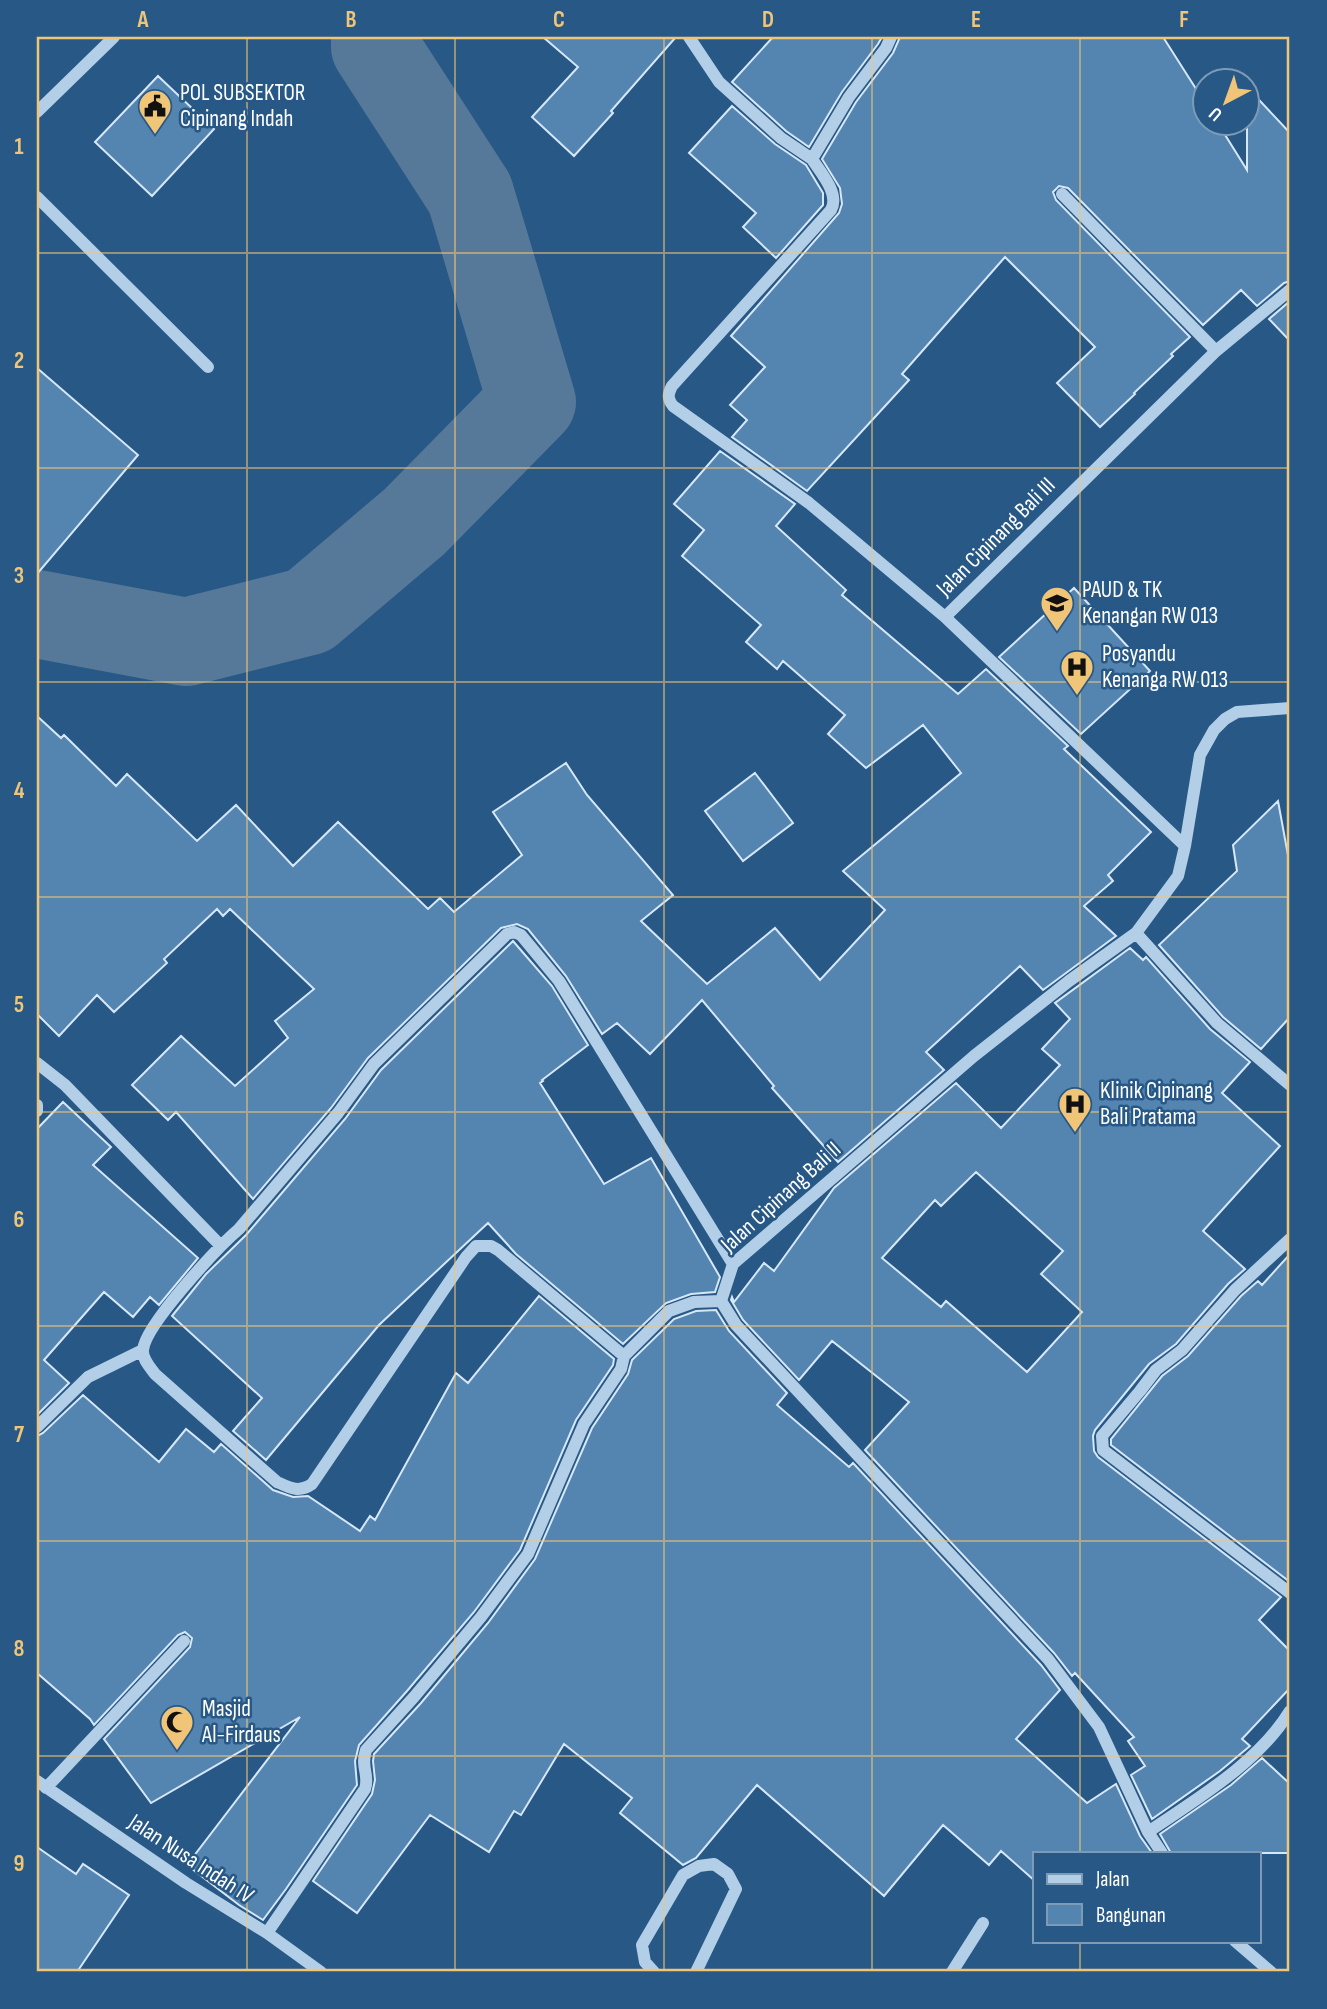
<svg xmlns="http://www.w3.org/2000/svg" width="1327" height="2009" viewBox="0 0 1327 2009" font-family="'Sofia Sans Condensed',sans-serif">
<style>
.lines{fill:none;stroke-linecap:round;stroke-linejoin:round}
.river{stroke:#577999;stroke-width:88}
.building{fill:#5484b0;stroke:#d6e7f6;stroke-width:2;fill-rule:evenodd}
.minor{stroke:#b3cfe8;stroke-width:12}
.grid{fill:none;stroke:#f0c578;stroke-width:2;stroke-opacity:0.55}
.labels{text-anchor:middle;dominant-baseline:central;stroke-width:5;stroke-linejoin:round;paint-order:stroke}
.poi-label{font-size:23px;fill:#fff;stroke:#275886;text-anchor:start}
.street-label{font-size:23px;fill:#fff;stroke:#275886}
.neatline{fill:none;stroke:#f0c578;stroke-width:2.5}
.grid-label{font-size:23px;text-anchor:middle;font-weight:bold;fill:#f0c578}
</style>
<rect width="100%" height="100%" fill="#275886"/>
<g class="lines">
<!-- river -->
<path class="river" d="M37,614L186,642L309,611L414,522L532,402L470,194L375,47V37"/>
</g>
<!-- building -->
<path class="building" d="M543,37H676L611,111L613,113L574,156L532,117L578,67Z
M773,37H882L878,44L842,92L809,147L786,131L732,82Z
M900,37H1163L1205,103V122H1217L1247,170V87L1290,133V281L1284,283L1257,306L1241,290L1203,325L1068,188L1059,186L1053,192L1056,200L1190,337L1171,354L1173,356L1134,393L1135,394L1100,427L1057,383L1095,347L1005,257L902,374L909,380L807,491L732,437L747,420L730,405L765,367L731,336L839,213L842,204L840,188L822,159L856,102L893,53Z
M158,76L214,129L152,196L95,142Z
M732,106L775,144L806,165L823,193V205L776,258L743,227L756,213L689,153Z
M1290,301V341L1269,319Z
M37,368L138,455L37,574Z
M720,451L795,504L776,526L846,590L842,595L958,694L986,669L1068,746L1064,749L1151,832L1108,875L1113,881L1084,906L1116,936L1043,990L1020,966L926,1052L944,1070L838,1162L772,1088L774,1086L702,1000L650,1054L617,1023L602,1034L566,976L528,929L517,924L501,928L368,1058L331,1108L253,1199L176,1112L168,1120L132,1085L181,1036L235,1086L288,1038L275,1021L314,989L230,909L223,916L217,909L164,959L167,963L114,1012L97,995L59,1036L37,1014V716L61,738L64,735L116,786L127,774L197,841L236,805L293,866L338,822L428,909L440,898L454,912L522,855L493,812L566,763L587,795L673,895L641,921L707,984L775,928L820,980L885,910L843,871L961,773L923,725L866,768L828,734L845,715L783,661L777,669L746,642L761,625L682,556L704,530L674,504Z
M1074,588L1150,671L1081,734L999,657Z
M755,773L793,823L743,861L705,811Z
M1278,801L1290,866V1017L1261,1049L1223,1017L1159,945L1237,871L1233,845Z
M513,941L552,986L588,1045L542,1080L543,1081L540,1083L604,1184L651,1158L720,1277L715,1292L691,1294L666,1303L623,1344L516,1254L488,1223L379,1325L266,1460L233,1431L262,1398L172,1316L206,1274L246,1235L345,1119L381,1070Z
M1130,948L1143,960L1146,957L1210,1029L1250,1062L1222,1093L1280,1146L1203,1231L1245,1269L1228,1284L1176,1344L1149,1364L1095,1430L1093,1436L1094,1451L1098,1457L1281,1597L1259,1620L1290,1651V1688L1242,1739L1250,1746L1220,1771L1152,1819L1131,1775L1145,1766L1128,1741L1134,1737L1075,1673L1072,1676L1054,1653L865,1450L909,1402L832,1341L799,1380L743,1320L731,1300L732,1297L734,1302L764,1263L774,1271L834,1188L956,1083L1001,1128L1060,1065L1042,1049L1070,1019L1055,1003ZM976,1172L1063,1251L1041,1274L1082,1312L1027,1372L946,1301L941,1307L882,1258L935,1200L941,1206Z
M63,1102L111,1147L93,1165L198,1258L159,1305L150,1297L133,1317L104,1292L44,1360L69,1383L37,1415V1129Z
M1290,1254V1582L1111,1445V1439L1162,1376L1188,1356L1241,1296L1258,1281L1262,1285Z
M539,1296L614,1359L613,1365L576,1420L520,1550L474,1612L407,1691L359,1745L355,1761L357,1785L286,1889L263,1920L239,1905L187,1865L300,1717L151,1803L104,1739L190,1647L192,1638L185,1632L178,1635L94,1725L90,1719L37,1673V1436L43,1433L83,1395L159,1462L186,1429L214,1452L221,1444L273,1490L293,1497L308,1496L360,1531L370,1516L375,1520L456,1373L468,1383Z
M716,1310L729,1331L787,1393L777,1405L849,1467L853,1463L1041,1665L1060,1690L1016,1739L1087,1803L1116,1784L1140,1836L1152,1853H1035V1881L1001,1851L989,1865L943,1825L884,1896L757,1785L696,1858L683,1865L620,1813L632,1798L564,1744L521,1815L514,1811L489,1852L430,1815L357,1913L313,1881L372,1794L375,1780L373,1761L374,1754L421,1703L488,1623L535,1559L592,1428L628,1374L632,1360L674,1319L696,1311Z
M1262,1758L1290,1784V1853H1171L1160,1834L1231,1785Z
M37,1847L76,1874L83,1864L129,1895L77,1972H37Z"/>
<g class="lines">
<!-- minor -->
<path class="minor" d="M689,37L719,82L781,138L812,159L849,97L886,48L891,37
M37,112L114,37
M812,159C821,173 840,194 831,210L672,386C668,394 667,398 673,406L809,503L945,617L1185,846
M1062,194L1216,351
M37,197L208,367
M945,617L1216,351L1290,290
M1136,933L1217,1023L1290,1085
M37,1063L65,1085L220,1245
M37,1105V1111
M1290,1239L1235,1290L1182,1350L1156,1370L1140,1391L1102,1436L1103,1450L1290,1593
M721,1301L733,1264L974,1056L1069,981L1136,933L1178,876L1185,846L1200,755L1214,730L1225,719L1237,712L1290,708
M721,1301L736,1325L1048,1659L1099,1727L1148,1832L1162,1853
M624,1356L498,1250L491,1246H476L466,1257L312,1484C299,1493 290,1488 277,1482L155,1374C150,1367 142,1359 143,1350C145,1325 218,1247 239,1229L338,1113L374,1064L507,934L514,932L521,935L559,981L733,1264
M37,1427L88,1377L143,1350
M37,1781L186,1883L267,1933L321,1972
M46,1788L184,1641
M1148,1832C1198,1798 1258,1763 1290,1711
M267,1933L365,1789C370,1775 360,1767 366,1750L414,1697L481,1617L528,1554L584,1424L621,1369L624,1356L669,1311L694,1302L721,1301
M1235,1941L1271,1972
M654,1972L645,1962L642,1945L683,1875L699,1866L714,1864L728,1874L736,1889L696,1972
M952,1972L983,1923"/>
</g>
<!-- grid -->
<path class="grid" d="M247,37V1972M455,37V1972M664,37V1972M872,37V1972M1080,37V1853M37,253H1290M37,468H1290M37,682H1290M37,897H1290M37,1112H1290M37,1326H1290M37,1541H1290M37,1756H1290M1080,1941V1972"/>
<!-- icons -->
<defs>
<symbol id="civic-pin" viewBox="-11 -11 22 30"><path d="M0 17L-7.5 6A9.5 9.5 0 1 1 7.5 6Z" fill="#f0c578" stroke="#275886"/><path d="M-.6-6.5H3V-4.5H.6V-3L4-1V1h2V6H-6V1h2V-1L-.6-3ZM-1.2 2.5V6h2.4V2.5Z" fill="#111"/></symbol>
<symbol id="school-pin" viewBox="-11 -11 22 30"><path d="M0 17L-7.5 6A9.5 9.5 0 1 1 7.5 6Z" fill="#f0c578" stroke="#275886"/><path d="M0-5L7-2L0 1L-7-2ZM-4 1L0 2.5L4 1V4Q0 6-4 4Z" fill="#111"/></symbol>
<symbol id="hospital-pin" viewBox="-11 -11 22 30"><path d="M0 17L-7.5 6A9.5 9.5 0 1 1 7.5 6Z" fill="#f0c578" stroke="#275886"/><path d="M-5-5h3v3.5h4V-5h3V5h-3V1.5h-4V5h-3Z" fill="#111"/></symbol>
<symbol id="mosque-pin" viewBox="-11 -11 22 30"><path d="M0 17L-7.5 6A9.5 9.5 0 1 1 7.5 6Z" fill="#f0c578" stroke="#275886"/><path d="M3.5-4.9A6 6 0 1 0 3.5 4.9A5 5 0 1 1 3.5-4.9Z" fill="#111"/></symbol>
</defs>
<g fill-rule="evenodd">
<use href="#civic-pin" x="136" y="87" width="38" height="52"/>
<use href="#school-pin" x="1038" y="584" width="38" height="52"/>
<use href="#hospital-pin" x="1058" y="648" width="38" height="52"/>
<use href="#hospital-pin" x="1056" y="1085" width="38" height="52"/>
<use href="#mosque-pin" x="158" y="1703" width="38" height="52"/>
</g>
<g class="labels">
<!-- poi labels -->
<g class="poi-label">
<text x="180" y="93">POL SUBSEKTOR<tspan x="180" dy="26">Cipinang Indah</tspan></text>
<text x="1082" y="590">PAUD &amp; TK<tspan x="1082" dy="26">Kenangan RW 013</tspan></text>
<text x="1102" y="654">Posyandu<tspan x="1102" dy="26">Kenanga RW 013</tspan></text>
<text x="1100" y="1091">Klinik Cipinang<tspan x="1100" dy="26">Bali Pratama</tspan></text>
<text x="202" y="1709">Masjid<tspan x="202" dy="26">Al-Firdaus</tspan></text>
</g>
<!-- street labels -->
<g class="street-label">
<text transform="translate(996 537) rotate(-45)">Jalan Cipinang Bali III</text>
<text transform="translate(781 1197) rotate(-42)">Jalan Cipinang Bali II</text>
<text transform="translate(191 1859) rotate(33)">Jalan Nusa Indah IV</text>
</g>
</g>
<!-- border -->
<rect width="1327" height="2009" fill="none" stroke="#275886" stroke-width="77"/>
<!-- legend -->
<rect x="1033" y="1852" width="228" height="91" fill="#275886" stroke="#7d9bb6" stroke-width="2"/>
<rect x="1047" y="1874" width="35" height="10" fill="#b3cfe8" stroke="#7d9bb6" stroke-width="2"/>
<text x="1096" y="1886" font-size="21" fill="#ffffff">Jalan</text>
<rect x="1047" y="1904" width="35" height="21" fill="#5484b0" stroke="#7d9bb6" stroke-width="2"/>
<text x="1096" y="1922" font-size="21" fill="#ffffff">Bangunan</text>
<!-- north arrow -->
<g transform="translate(1226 102) rotate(221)"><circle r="33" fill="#275886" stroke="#7d9bb6" stroke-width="2"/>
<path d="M0-5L12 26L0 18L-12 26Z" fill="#f0c578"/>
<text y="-10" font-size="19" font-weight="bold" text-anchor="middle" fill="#ffffff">U</text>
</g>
<rect x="38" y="38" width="1250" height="1932" class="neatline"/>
<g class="grid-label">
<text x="143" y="27">A</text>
<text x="351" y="27">B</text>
<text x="559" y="27">C</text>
<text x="768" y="27">D</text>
<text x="976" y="27">E</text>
<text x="1184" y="27">F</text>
<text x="19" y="154">1</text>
<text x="19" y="368">2</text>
<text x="19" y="583">3</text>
<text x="19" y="798">4</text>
<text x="19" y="1012">5</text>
<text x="19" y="1227">6</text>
<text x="19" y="1442">7</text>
<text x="19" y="1656">8</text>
<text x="19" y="1871">9</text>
</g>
</svg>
